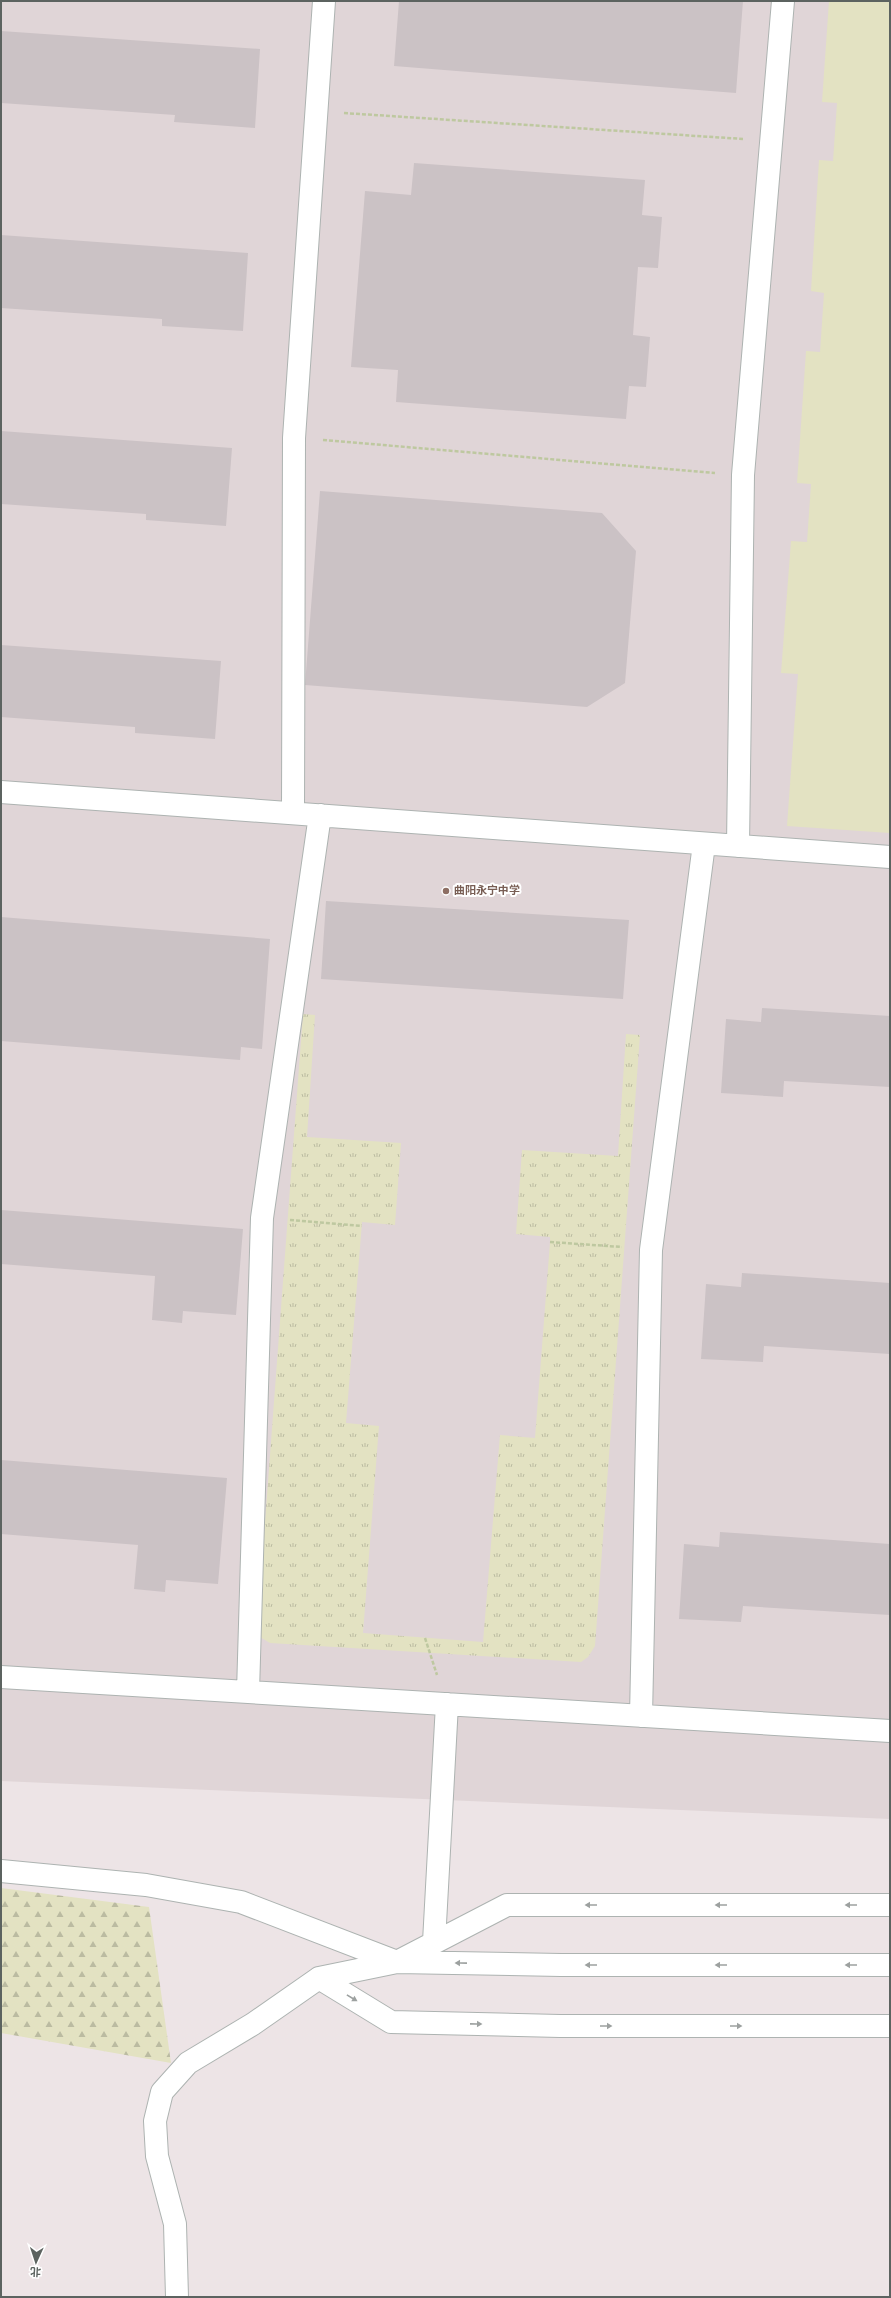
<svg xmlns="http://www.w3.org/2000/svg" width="891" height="2298" viewBox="0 0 891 2298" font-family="Overpass,'Noto Sans SC',sans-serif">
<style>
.education{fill:#e0d5d7}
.grass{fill:url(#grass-tufts)}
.forest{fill:url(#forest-firs)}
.green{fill:#e3e2c2}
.building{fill:#cbc2c5}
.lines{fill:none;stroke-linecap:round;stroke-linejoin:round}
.minor-casing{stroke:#adb3b1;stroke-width:24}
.path{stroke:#bec8a0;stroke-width:2.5;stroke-dasharray:4 2;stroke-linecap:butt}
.minor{stroke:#fff;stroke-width:22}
.oneway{fill:#9da1a0}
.education-dot{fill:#8d6e63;stroke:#fff;stroke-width:1.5}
.labels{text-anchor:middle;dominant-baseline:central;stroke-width:4;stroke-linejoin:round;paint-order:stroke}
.education-label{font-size:11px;font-weight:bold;fill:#785e54;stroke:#fff;text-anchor:start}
</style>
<defs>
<pattern id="grass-tufts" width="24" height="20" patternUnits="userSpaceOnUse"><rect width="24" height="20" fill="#e3e2c2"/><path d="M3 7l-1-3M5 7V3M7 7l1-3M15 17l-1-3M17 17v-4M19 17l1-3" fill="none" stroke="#bbbba1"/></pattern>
<pattern id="forest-firs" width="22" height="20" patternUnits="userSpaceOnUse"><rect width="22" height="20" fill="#e3e2c2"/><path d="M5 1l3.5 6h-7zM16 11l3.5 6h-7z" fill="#bbbba1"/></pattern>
</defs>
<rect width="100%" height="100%" fill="#ede4e6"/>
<!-- education -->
<path class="education" d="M1,1H890V1819L1,1781Z"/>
<!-- grass -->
<path class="grass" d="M303,1014L315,1015L307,1137L401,1143L395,1225L362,1222L346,1423L379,1426L363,1633L483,1642L500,1435L535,1438L550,1242V1237L516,1234L522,1150L618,1156L626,1034L640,1035L595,1646L588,1657L581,1662L270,1643L260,1637L257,1629Z"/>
<!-- forest -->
<path class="forest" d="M1,1888L149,1907L171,2063L1,2033Z"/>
<!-- green -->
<path class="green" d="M829,1H890V833L787,826L798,674L781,673L791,541L807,542L811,484L797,483L806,351L820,352L824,293L811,291L819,160L833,161L837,103L822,102Z"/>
<!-- building -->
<path class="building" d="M399,1H743L736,93L394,66Z
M1,31L260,49L255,128L174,122L175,115L1,103Z
M414,163L645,180L642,215L662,217L658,268L638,267L633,335L650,337L646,387L629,386L626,419L396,402L398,370L351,367L365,191L411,195Z
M1,235L248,253L243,331L162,326V319L1,308Z
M1,431L232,448L226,526L146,520V514L1,504Z
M320,491L602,513L636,551L625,683L587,707L305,685Z
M1,645L221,661L215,739L135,733V727L1,717Z
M326,901L629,920L623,999L321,979Z
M1,917L270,939L262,1049L241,1047L240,1060L1,1041Z
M762,1008L890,1016V1087L784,1081L783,1097L721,1093L726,1019L761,1022Z
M1,1210L243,1229L236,1315L183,1311L182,1323L152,1320L155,1276L1,1264Z
M742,1273L890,1283V1354L764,1346L763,1362L701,1359L706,1284L741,1287Z
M1,1460L227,1478L218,1584L166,1580L165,1592L134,1589L138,1545L1,1534Z
M720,1532L890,1544V1615L743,1606L741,1622L679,1619L684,1544L719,1547Z"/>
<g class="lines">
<defs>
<path id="minor" d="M1,792L890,857
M293,813L294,438L324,1
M738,846L743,475L783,1
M1,1677L890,1731
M248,1692L262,1218L320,815
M641,1716L651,1250L704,844
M1,1871L146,1885L241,1902L397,1962L507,1905H890
M434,1942L447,1704
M319,1978L391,2022L560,2026H890
M177,2297L175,2224L157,2156L155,2121L162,2092L188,2063L253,2024L319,1978L397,1962L561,1965H890"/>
</defs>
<!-- minor casing -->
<use href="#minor" class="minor-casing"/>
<!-- path -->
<path class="path" d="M344,113L743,139
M323,440L715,473
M290,1220L362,1226
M550,1242L622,1247
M425,1638L437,1675"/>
<!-- minor -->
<use href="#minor" class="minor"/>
</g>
<!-- one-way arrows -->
<defs><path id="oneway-solid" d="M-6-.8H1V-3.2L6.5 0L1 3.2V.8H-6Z"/></defs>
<g class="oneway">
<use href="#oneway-solid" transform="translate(591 1905) rotate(180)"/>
<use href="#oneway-solid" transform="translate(721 1905) rotate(180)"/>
<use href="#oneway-solid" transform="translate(851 1905) rotate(180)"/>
<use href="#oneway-solid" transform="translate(461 1963) rotate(-179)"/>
<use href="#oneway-solid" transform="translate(591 1965) rotate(-180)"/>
<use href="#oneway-solid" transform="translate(721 1965) rotate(-180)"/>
<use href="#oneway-solid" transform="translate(851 1965) rotate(-180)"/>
<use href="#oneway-solid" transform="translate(352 1998) rotate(31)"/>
<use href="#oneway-solid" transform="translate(476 2024) rotate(1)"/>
<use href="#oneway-solid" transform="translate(606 2026)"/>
<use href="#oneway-solid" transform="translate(736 2026)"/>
</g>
<!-- markers -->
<circle class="education-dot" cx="446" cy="891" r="4"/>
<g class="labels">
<!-- education labels -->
<g class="education-label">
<text x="454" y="891">曲阳永宁中学</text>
</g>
</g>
<!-- border -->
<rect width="891" height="2298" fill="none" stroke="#5c6360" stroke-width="4"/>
<!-- north arrow -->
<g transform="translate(36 2262) rotate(183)" stroke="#ffffff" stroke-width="3" paint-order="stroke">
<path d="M0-3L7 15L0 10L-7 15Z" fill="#5c6360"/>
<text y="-6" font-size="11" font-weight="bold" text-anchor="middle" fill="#5c6360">北</text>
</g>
</svg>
